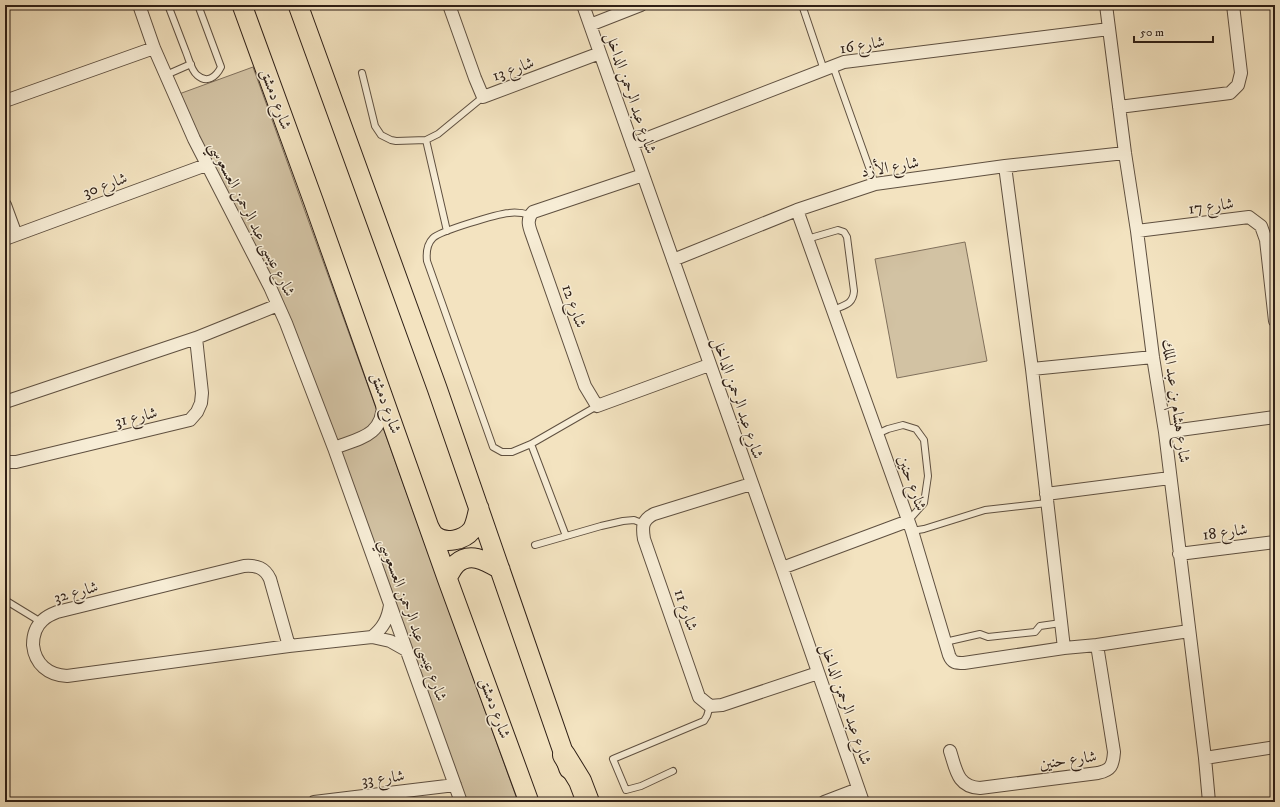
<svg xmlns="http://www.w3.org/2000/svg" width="1280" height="807" viewBox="0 0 1280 807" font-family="'IM FELL DW Pica',Amiri,serif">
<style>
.green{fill:#d2c2a3;stroke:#80705c}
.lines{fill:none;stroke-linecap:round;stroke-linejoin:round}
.lane-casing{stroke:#5f5040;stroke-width:8}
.street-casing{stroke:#5f5040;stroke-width:14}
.primary-casing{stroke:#2e1f16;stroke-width:21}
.highway-casing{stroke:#2e1f16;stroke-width:24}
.lane{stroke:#f7edd6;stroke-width:6}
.street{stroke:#f7edd6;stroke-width:12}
.primary{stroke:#f3e3c0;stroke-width:19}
.highway{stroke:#f3e3c0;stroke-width:22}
.labels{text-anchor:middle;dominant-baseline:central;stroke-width:3;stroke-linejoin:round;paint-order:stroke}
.street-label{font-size:16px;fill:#2e1f16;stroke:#f7edd6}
</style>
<rect width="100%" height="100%" fill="#f3e3c0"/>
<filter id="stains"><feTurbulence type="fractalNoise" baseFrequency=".005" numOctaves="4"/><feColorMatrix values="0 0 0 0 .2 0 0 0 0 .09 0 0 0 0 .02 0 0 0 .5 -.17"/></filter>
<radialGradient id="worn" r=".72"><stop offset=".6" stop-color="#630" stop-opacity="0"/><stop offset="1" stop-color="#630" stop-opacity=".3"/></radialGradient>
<!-- green -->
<path class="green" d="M253,67L518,802H467L304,354L179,94Z
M965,242L987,361L897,378L875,259Z"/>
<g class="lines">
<defs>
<path id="lane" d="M168,5C174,21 180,36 186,52C189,59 191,70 197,75C207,84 216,77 221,67L198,5
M802,5L824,70
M833,66L875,184
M362,73L375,126L381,135L391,140L396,141L426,140L438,134L483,97
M166,75L191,64
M426,140L447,231
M530,215C523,213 516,212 509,213C497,214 440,231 433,238C427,244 426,252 427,261L493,447L502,452H512L531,444L597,406
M807,239L838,230L844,232L847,237L854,291C853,305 844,305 833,310
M877,434L888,429L903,425L916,429L924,440L928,476L924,503L908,521
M531,444L566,536
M912,531L924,529L985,510L1047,503
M535,545L601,526L623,521L634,520L644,524
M5,600L41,622
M945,642L980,634L988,637L1035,632L1040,626L1061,623
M673,771L641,786L626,790L613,759L704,721L707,716L710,706"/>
<path id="street" d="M139,5L154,48L194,139L270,287L286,323L334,448L461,802
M449,5L475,78L483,97L600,53
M583,5L782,568L863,802
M1106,5L1125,153L1137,231L1153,357L1165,432L1205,758L1209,802
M590,25L641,5
M5,101L154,48
M1119,107L1230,93L1238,85L1241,73L1233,5
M632,144L844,62L1109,29
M1005,166L1032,369L1064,648
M643,175L533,212C526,219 529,227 532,235L585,386L597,406L709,365
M5,205L16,235
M797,210L912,531L949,655C952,663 956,663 964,663L1064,648L1097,645L1189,631
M1137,231L1249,217L1261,226L1266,240L1275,321
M5,239L206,165
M673,260L797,210L875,184L1005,166L1125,153
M1032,369L1153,357
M5,402L196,338L278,305
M1165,432L1275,417
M334,448C360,438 383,436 383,403
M5,462H16L190,420L197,412L201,403L202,393L196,338
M751,484L654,514C642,520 642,527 644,539L699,697L710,706L722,705L818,673
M1046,494L1170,478
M1179,554L1275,542
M782,568L908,521
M372,637C383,628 388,619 390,605
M289,646L270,579C265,568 257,565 244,566L57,612C52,614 47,616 43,620C36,626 33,636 33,645C35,664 48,675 67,676L289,646L372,637L390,641L406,650
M950,751C956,769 957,787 980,788L1098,773C1111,770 1113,766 1114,752L1097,645
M1205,758L1275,747
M314,802L455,785
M824,802L858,789"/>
<path id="primary" d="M242,5L313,200L447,578L529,802
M298,5L437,388L569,769
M429,527C430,529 432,533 434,535C445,545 464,540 472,530C476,524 477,515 479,508
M447,578C450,573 452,568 456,564C470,551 486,561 500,569"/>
<path id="highway" d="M564,755L580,781L588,802"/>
</defs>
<!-- lane casing -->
<use href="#lane" class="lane-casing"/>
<!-- street casing -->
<use href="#street" class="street-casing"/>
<!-- primary casing -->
<use href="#primary" class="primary-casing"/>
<!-- highway casing -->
<use href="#highway" class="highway-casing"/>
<!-- lane -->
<use href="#lane" class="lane"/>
<!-- street -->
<use href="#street" class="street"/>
<!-- primary -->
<use href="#primary" class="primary"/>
<!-- highway -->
<use href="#highway" class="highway"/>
</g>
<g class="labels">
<!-- street labels -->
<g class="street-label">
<text transform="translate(862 45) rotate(-9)">شارع 16</text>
<text transform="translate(513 69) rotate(-20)">شارع 13</text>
<text transform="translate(631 93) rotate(71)">شارع عبد الرحمن الداخل</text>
<text transform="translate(276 99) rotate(70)">شارع دمشق</text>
<text transform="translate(890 167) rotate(-10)">شارع الأزد</text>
<text transform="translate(105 185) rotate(-20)">شارع 30</text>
<text transform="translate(1211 206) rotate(-7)">شارع 17</text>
<text transform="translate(252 219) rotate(63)">شارع عيسى عبد الرحمن العسعوسي</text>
<text transform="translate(574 306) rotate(71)">شارع 12</text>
<text transform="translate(738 398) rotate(71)">شارع عبد الرحمن الداخل</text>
<text transform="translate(1176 401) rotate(82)">شارع هشام بن عبد الملك</text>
<text transform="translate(386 403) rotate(71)">شارع دمشق</text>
<text transform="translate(136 417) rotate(-13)">شارع 31</text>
<text transform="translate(912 483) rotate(70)">شارع حنين</text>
<text transform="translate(1225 532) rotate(-7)">شارع 18</text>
<text transform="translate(76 592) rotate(-15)">شارع 32</text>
<text transform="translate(686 610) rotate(71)">شارع 11</text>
<text transform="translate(413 620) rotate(70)">شارع عيسى عبد الرحمن العسعوسي</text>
<text transform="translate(846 704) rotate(71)">شارع عبد الرحمن الداخل</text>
<text transform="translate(495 708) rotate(70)">شارع دمشق</text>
<text transform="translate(1068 760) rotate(-8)">شارع حنين</text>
<text transform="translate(383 778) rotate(-7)">شارع 33</text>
</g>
</g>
<!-- margin -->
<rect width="1280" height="807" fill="none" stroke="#f3e3c0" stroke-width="20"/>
<rect x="6" y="6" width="1268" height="795" fill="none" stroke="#2e1f16" stroke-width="2"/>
<rect x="10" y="10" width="1260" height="787" fill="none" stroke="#2e1f16"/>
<!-- scale -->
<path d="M1134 36v6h79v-6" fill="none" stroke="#2e1f16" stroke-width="2"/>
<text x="1140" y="36" font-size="12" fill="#2e1f16" stroke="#f7edd6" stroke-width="3" paint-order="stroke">50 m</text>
<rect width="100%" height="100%" filter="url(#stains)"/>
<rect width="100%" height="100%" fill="url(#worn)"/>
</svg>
